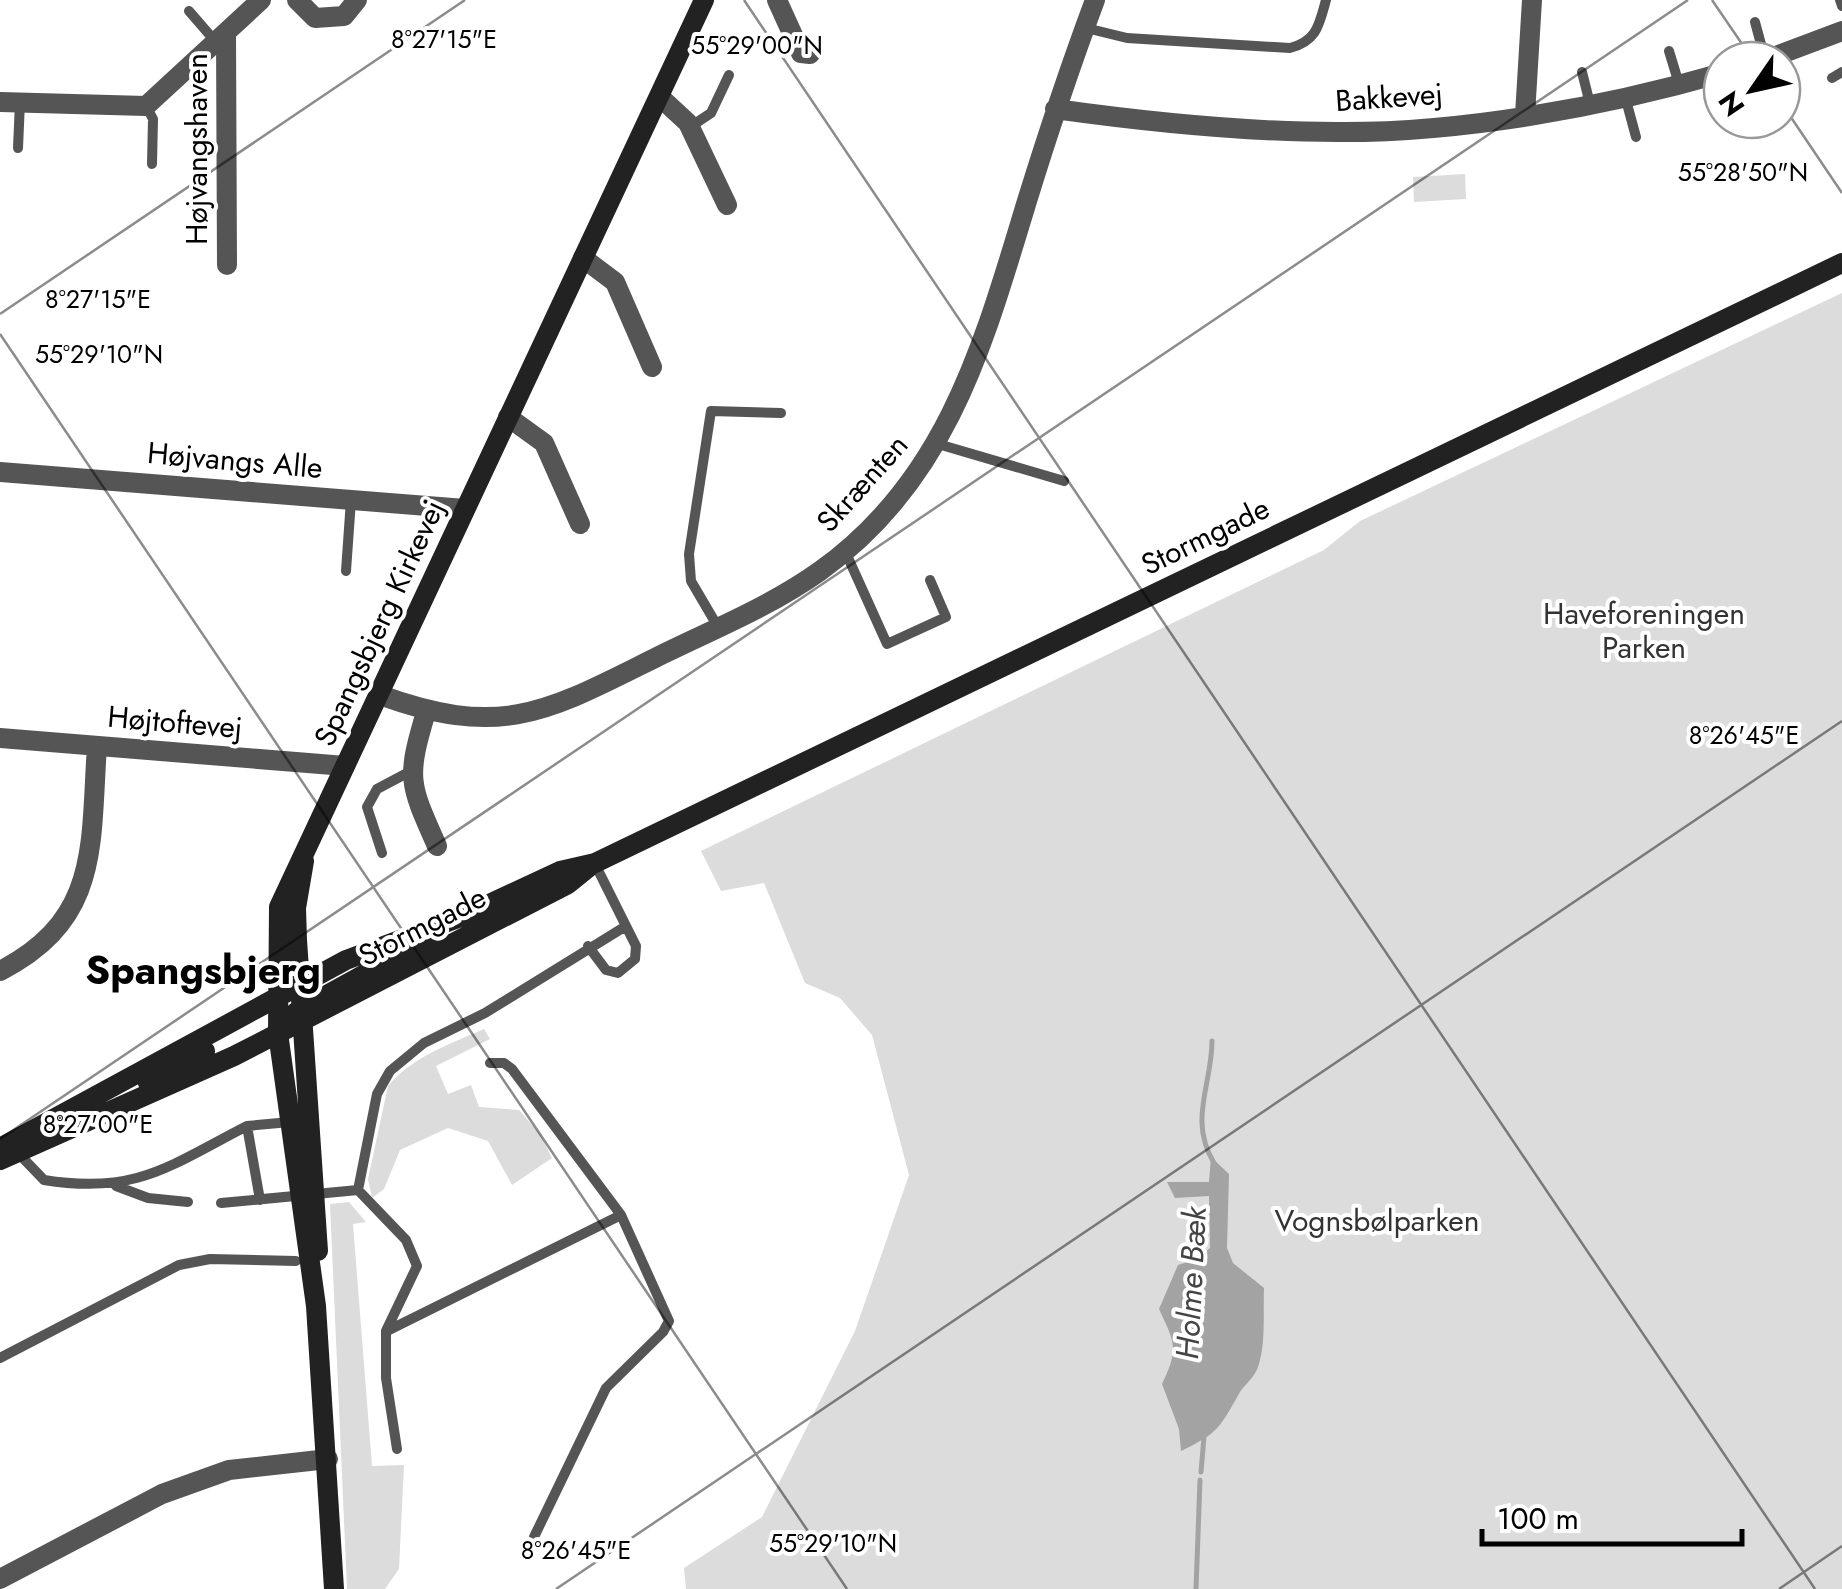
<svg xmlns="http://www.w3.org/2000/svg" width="1842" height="1589" viewBox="0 0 1842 1589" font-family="Jost,sans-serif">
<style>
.green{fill:#dcdcdc}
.water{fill:#a3a3a3}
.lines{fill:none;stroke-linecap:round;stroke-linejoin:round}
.stream{stroke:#a3a3a3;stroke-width:5}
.lane{stroke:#555;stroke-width:10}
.street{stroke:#555;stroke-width:20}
.secondary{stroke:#222;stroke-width:20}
.ticks{fill:none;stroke:#000;stroke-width:2.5;stroke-opacity:0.45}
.labels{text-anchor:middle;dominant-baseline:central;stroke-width:8;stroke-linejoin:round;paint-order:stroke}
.street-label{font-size:30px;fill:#000;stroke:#fff}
.park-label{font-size:30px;fill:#333;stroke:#fff}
.water-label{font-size:32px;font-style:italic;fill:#444;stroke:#fff}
.district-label{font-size:40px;font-weight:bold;fill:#000;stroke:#fff}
.ticks-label{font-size:25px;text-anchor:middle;fill:#000;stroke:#fff;stroke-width:8;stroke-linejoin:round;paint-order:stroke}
</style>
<rect width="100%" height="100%" fill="#fff"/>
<!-- green -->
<path class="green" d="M1465,174L1466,199L1414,202L1413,177Z
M1842,293V1589H686L684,1568L762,1517L855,1331L909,1175L872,1035L840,998L805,983L764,883L721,891L701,851L1324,550L1360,521Z
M484,1029L490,1039L436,1066L448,1094L471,1085L479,1107L519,1110L540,1134L552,1158L512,1185L488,1141L448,1128L400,1150L384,1189L372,1198L368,1179L388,1086C412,1057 450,1044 484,1029Z
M349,1202L366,1222L353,1224L372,1466L404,1465L399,1569L385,1589H347L330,1204Z"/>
<!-- water -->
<path class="water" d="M1211,1157L1229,1174L1227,1248L1233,1263L1264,1288C1263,1313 1266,1344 1258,1367C1255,1377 1245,1384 1240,1392C1220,1427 1219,1433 1181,1451L1179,1429L1162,1384C1179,1349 1175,1343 1159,1309L1178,1265L1197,1259L1210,1248L1209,1196L1175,1198L1167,1182H1209Z"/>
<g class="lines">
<!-- stream -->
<path class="stream" d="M1212,1041C1212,1085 1188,1120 1214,1163
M1201,1472L1204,1437
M1196,1589L1200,1480"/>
<!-- lane -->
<path class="lane" d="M1840,0L1842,6
M189,11L215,41
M1755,22L1765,59
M1086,28L1127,38L1290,48C1317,41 1319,25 1326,0
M1669,51L1679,84
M1582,72L1590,104
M1712,75L1722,112
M1832,78L1842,72
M1626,100L1636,137
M146,106L153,119L152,164
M690,127L711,113L729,75
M18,148L20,102
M938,444L1064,481
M845,551L887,644L946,617L930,580
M346,571L351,500
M718,627L691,581L689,554L711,411L781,413
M382,853L367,807L377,789L411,771
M588,946L606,970L618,973L635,959L636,946L626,926
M490,1063H504L512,1069L621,1215L669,1321L663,1332L606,1388L534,1537
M247,1126L290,1122
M19,1154L44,1180C136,1195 169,1166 247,1126L260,1200
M116,1186L148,1198L188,1202
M358,1190L406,1240L417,1266L386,1331V1378L397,1449
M221,1203L358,1190L377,1094L390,1071L424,1043L485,1013L626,926L595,864
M387,1331L621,1215
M0,1358L179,1265L210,1259L296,1261"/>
<!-- street -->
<path class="street" d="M297,0L315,18L344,16L357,0
M777,0L801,53L810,54
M226,33L227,265
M1765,60L1842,31
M661,98L688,123L727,205
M0,102L146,106L261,0
M1055,109C1148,122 1243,132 1337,132C1461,133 1604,107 1722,73
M1525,115L1532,0
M583,258L615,282L652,367
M508,417L544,443L580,524
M0,472L465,509
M380,695C504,740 548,711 659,656C714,629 771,606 820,571C948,480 984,342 1027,201C1048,133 1070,67 1095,0
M426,712C406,779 409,783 437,846
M0,738L345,766
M0,971C101,919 90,845 97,746
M0,1579L162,1494L229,1470L328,1459"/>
<!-- secondary -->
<path class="secondary" d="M304,861L296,908L297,940L318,1251
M296,1012L432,937
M148,1083L205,1051
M0,1148L346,960L461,917L560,871L595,863L1842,263
M0,1160L234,1056L568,884L589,867
M334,1589L316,1306L278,1033L279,907L704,0"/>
</g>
<!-- ticks -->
<path class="ticks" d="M744,0L1815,1589M1712,0L1753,60M1782,104L1842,193M0,314L465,0M0,334L847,1589M0,1139L1688,0M556,1589L1842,721M1779,1589L1842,1546"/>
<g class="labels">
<!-- street labels -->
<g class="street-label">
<text transform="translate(1389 97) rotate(-4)">Bakkevej</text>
<text transform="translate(196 149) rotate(-90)">Højvangshaven</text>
<text transform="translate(235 460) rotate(5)">Højvangs Alle</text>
<text transform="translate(862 483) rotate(-48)">Skrænten</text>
<text transform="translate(1205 536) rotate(-26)">Stormgade</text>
<text transform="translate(379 623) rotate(-65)">Spangsbjerg Kirkevej</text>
<text transform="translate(175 722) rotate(5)">Højtoftevej</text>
<text transform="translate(422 926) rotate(-27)">Stormgade</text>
</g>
<!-- park labels -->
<g class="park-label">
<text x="1644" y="613">Haveforeningen<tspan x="1644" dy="34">Parken</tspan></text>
<text x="1377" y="1220">Vognsbølparken</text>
</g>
<!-- water labels -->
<g class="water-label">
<text transform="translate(1191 1283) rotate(-87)">Holme Bæk</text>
</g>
<!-- district labels -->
<g class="district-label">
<text x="203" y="970">Spangsbjerg</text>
</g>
</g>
<g class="ticks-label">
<text x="444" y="48">8°27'15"E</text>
<text x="757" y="54">55°29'00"N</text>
<text x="1743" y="181">55°28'50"N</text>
<text x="98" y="308">8°27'15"E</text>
<text x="99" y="363">55°29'10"N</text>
<text x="1744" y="744">8°26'45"E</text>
<text x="98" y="1133">8°27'00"E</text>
<text x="833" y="1552">55°29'10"N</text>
<text x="576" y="1559">8°26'45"E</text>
</g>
<!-- north arrow -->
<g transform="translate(1752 90) rotate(236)"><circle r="48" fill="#ffffff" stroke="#999999" stroke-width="2.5"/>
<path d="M0-8L18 38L0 25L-18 38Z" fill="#000000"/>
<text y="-15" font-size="28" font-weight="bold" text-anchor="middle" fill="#000000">N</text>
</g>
<!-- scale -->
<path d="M1482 1529v15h260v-15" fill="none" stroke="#000000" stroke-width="5"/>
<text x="1497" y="1529" font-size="30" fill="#000000" stroke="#ffffff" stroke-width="8" paint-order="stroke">100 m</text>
</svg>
